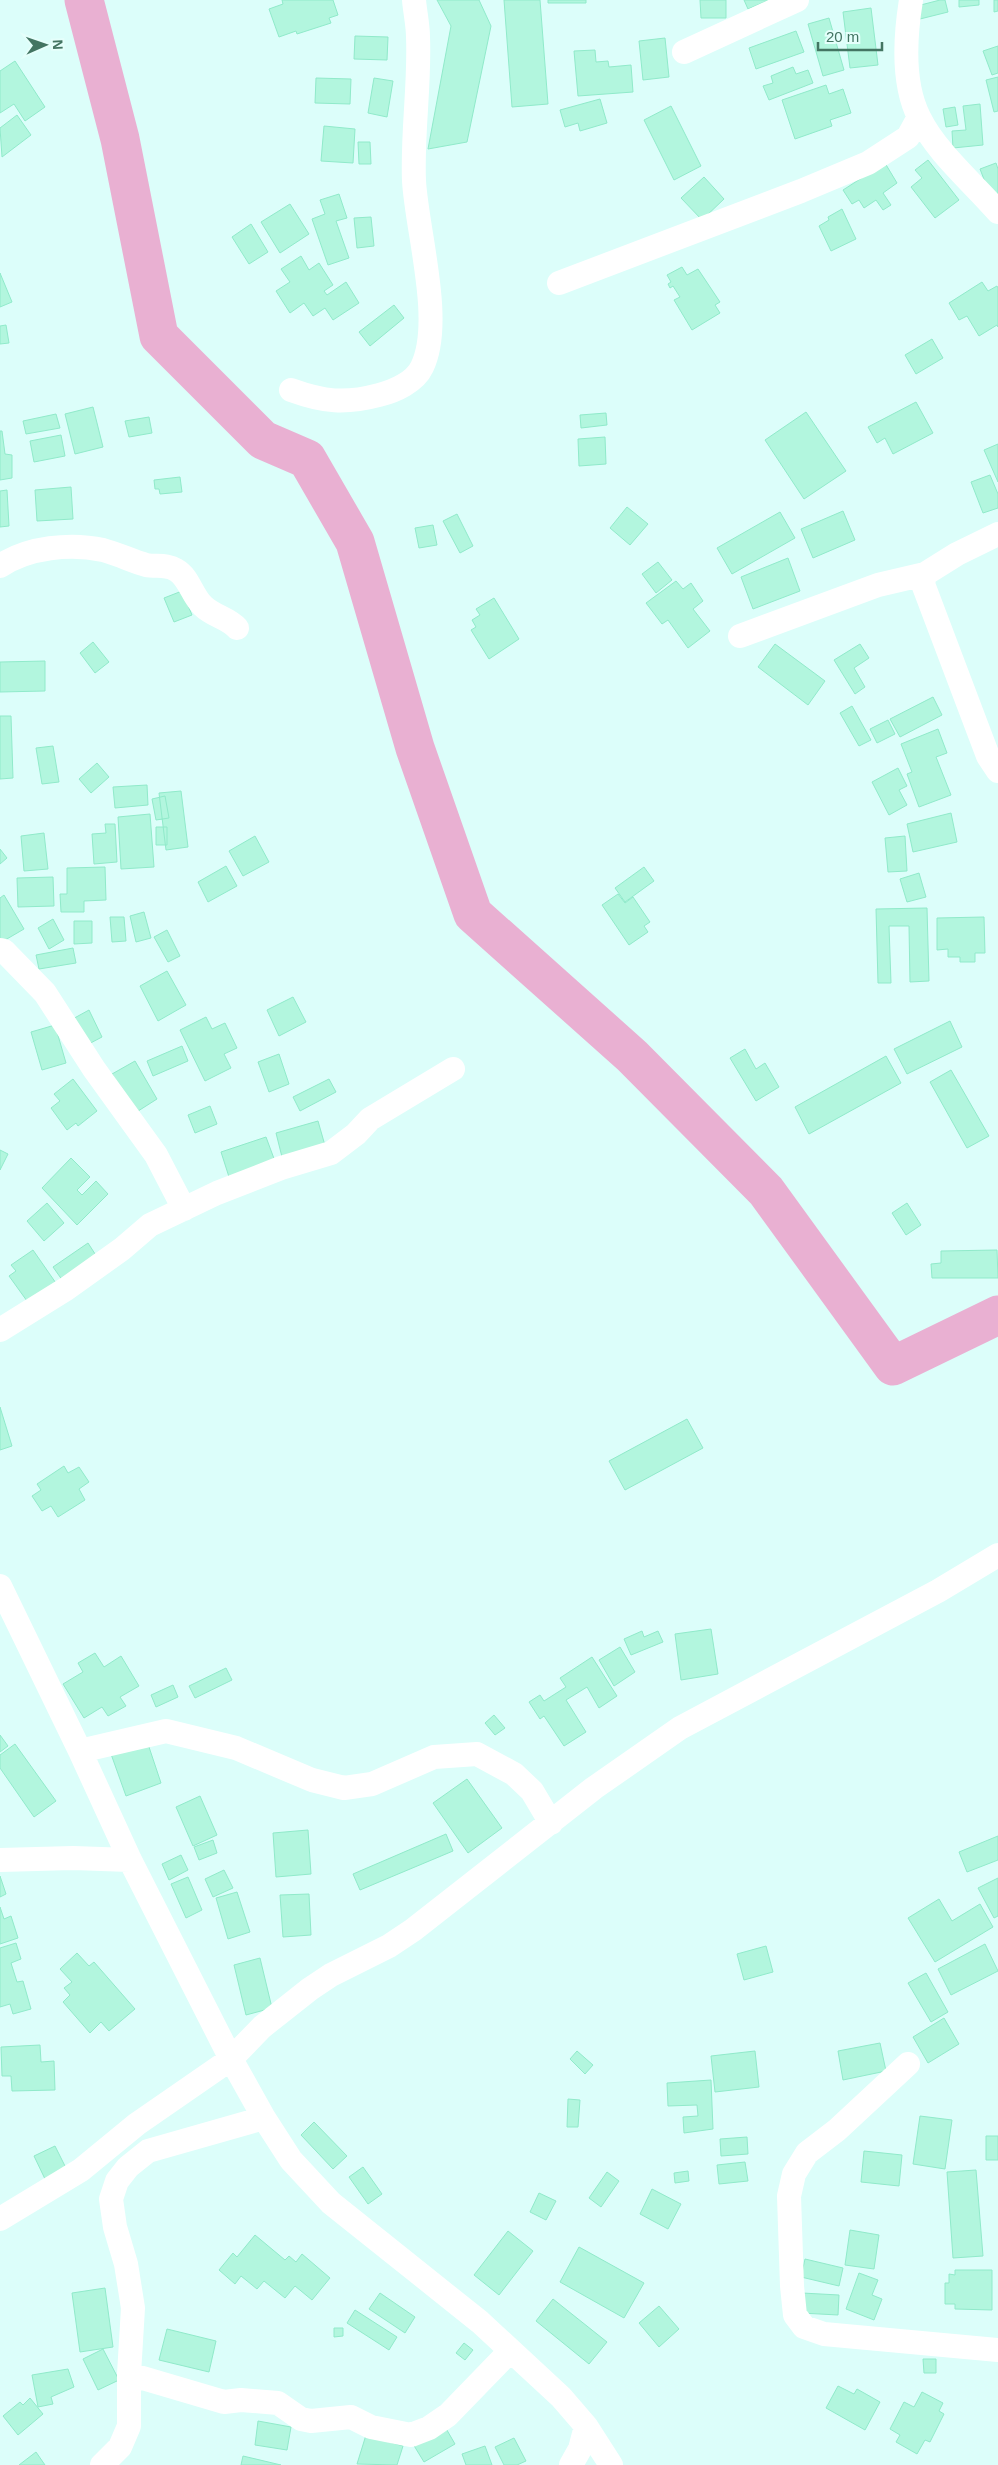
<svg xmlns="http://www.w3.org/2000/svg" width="998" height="2465" viewBox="0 0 998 2465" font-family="Helvetica,sans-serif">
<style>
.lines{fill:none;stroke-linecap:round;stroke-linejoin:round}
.river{stroke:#e9b0d2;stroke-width:39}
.building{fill:#b2f6de;stroke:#90eaca}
.minor{stroke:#fff;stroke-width:24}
</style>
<rect width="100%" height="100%" fill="#dcfefa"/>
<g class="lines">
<!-- river -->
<path class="river" d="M84,0L120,139L159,336L263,440L307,459L355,542L415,748L473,914L632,1056L766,1191L893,1366L998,1315"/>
</g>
<!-- building -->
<path class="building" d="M282,0H333L338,15L329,18L331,23L297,34L296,31L279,37L269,9L283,4Z
M437,0H479L491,26L467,142L428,149L451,26Z
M504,0H540L548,104L512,107Z
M548,0H586V3H548Z
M700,0H726V18H701Z
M744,0H769L748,9Z
M940,0H945L948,12L916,20L913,7Z
M959,0H979V5L959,7Z
M994,0H998V11L994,12Z
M871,8L878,65L850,68L843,12Z
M829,18L844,70L823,76L808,24Z
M796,31L804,52L756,69L749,48Z
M355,36L388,37L387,60L354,59Z
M665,38L669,77L643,80L639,41Z
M998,46V73L992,75L983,51Z
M595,50L596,62L608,61L609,67L631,65L633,92L578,96L574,51Z
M15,61L45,107L25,121L14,104L0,113V71Z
M793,67L796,74L808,70L813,83L769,100L763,86L773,83L771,76Z
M998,77V111L994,112L986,80Z
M316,78L351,79L350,104L315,103Z
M374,78L393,81L387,117L368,113Z
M826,85L829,94L843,89L851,113L830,120L832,126L795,139L782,100Z
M600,99L607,123L580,131L578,123L565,127L560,110Z
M980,104L983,145L953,148L952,131L966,130L963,106Z
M671,106L701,166L674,180L644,120Z
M955,107L958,125L946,127L943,109Z
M17,115L31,135L2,157L0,128Z
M324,126L355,129L353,163L321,161Z
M358,142H370L371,164H359Z
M928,160L959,200L935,218L911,187L922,178L915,170Z
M885,163L897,183L883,193L891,205L883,210L876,200L864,208L859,200L852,204L843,190Z
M996,163L998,169V198L992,200L980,169Z
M704,177L724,199L702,220L681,198Z
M339,194L347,218L336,221L349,258L328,265L312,219L325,214L320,200Z
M290,204L309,234L280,253L261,222Z
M842,209L856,239L831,251L819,226L829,220L828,217Z
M371,217L374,246L357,248L354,218Z
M251,224L268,252L249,264L232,237Z
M301,256L309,270L319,263L333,285L324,291L327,295L346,282L359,303L333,320L325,308L313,316L304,303L290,313L276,291L290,282L281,269Z
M682,267L687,275L698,269L720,302L715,305L720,313L692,330L674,300L680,297L673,286L670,288L668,284L671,282L667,275Z
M0,273L12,302L0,307Z
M982,282L988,291L997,286L998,288V327L997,325L979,336L967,316L959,320L949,303Z
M394,305L404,318L370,346L359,332Z
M6,325L9,343L0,344V326Z
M932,339L943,358L916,374L905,355Z
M916,402L933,433L893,454L885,438L877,443L868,427Z
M93,407L103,447L75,454L65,414Z
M806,412L846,471L804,499L765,440Z
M606,413L607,425L581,428L580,415Z
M56,414L60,428L26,434L23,421Z
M149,417L152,433L129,437L125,421Z
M0,431H2L5,454L12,455V478L0,480Z
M61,435L65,456L34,462L30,441Z
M605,437L606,464L579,466L578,439Z
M998,444V482L984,450Z
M990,475L998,494V508L983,513L971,482Z
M180,477L182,492L160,494L159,489H155L154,480Z
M71,487L73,519L37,521L35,490Z
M7,490L9,526L0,527V491Z
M627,507L648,524L630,545L610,528Z
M843,511L855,540L813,558L801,529Z
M780,512L795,538L732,574L717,548Z
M457,514L473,546L460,553L443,521Z
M433,525L437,545L419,548L415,528Z
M788,558L800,591L753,609L741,577Z
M658,562L672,580L656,593L642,574Z
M676,581L683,589L691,583L703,601L693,609L710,631L688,648L668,620L662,624L646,603Z
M182,591L192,615L174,622L164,598Z
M494,598L519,639L489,659L471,630L476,627L472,620L480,615L476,609Z
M93,642L109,662L95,673L80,653Z
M775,644L825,681L808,705L758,667Z
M860,644L869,658L854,668L865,687L855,694L834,660Z
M45,661V691L0,692V662Z
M933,697L942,715L900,737L890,719Z
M852,706L871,740L859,746L840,713Z
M0,716H11L13,778L0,779Z
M888,720L895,734L877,743L870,729Z
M938,729L947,753L936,757L951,795L919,807L907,774L912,772L901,744Z
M53,746L59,782L42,784L36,748Z
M97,763L109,777L91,793L79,779Z
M898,768L907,786L899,790L907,805L889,815L872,782Z
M147,785L148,805L115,808L113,787Z
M181,791L188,847L166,850L159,793Z
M165,796L169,818L156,820L152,799Z
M951,813L957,842L913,852L907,824Z
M150,814L154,867L121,869L118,817Z
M105,824H115L117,862L94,864L92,834L106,833Z
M156,827H167V845H156Z
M44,833L48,869L24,871L21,836Z
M255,836L269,862L243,876L229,851Z
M905,836L907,871L888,872L885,838Z
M0,849L7,858L0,864Z
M226,866L237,886L208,902L198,882Z
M105,867L106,900L84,901V912H61L60,894H67V868Z
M644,867L654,881L625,902L615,888Z
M919,873L926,897L907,902L900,879Z
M53,877L54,906L18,907L17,878Z
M618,894L625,903L633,897L650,922L644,926L648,932L629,945L602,905Z
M4,895L24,929L0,943V898Z
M927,908L929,981L910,982L909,926H889L891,983H878L876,909Z
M144,912L151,938L136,942L130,916Z
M110,917H124L126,941L112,942Z
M984,917L985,953H975V962H960V957H948V949L937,950V918Z
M53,919L64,940L49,949L38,928Z
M74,921H92V943L74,944Z
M167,930L180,956L168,962L154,937Z
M73,948L76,963L39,969L36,955Z
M167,971L186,1005L158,1021L140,986Z
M293,997L306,1022L279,1036L267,1010Z
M89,1010L102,1037L83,1047L69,1021Z
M206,1017L212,1029L225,1023L237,1048L224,1054L231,1068L205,1081L180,1030Z
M950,1021L962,1047L907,1074L894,1049Z
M55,1025L66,1063L42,1070L31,1032Z
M182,1046L188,1061L153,1076L147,1061Z
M745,1049L756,1069L765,1063L779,1087L756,1101L730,1058Z
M279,1054L289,1084L269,1092L258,1062Z
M886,1056L901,1083L809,1134L795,1107Z
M135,1061L157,1099L135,1113L112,1074Z
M951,1070L989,1136L967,1148L930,1082Z
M73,1079L97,1111L78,1126L76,1123L67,1130L51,1108L60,1101L54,1094Z
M329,1079L336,1092L300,1111L293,1097Z
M210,1106L217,1124L195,1133L188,1115Z
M318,1121L326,1149L283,1161L276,1133Z
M266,1137L276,1164L230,1180L221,1152Z
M0,1150L8,1154L0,1170Z
M71,1158L90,1177L77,1190L82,1195L96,1181L108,1194L77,1225L42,1188Z
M47,1203L64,1223L44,1241L27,1221Z
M907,1203L921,1225L906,1235L892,1213Z
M88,1243L99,1260L65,1284L53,1267Z
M33,1250L58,1286L27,1301L9,1276L16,1271L11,1265Z
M997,1250L998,1278H932L931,1264L941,1263V1251Z
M0,1407L12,1446L0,1450Z
M687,1419L703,1448L625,1490L609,1461Z
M64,1466L68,1473L79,1467L89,1482L79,1489L85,1500L58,1517L51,1506L42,1511L32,1496L41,1490L37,1484Z
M711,1629L718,1674L681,1680L675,1634Z
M642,1631L644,1637L658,1631L663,1642L631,1655L624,1639Z
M620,1647L635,1672L614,1686L599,1660Z
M95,1653L104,1667L121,1656L139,1686L120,1697L126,1706L108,1716L102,1707L84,1718L63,1684L83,1672L78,1663Z
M592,1657L617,1696L599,1708L587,1687L566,1700L586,1732L564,1746L544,1716L540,1719L529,1702L540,1695L544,1701L566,1687L560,1678Z
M226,1668L232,1680L195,1698L189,1686Z
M173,1685L178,1697L156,1707L151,1695Z
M494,1715L505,1728L495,1735L485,1723Z
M0,1735L8,1746L0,1752Z
M147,1741L161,1783L126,1796L111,1754Z
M15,1744L56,1801L34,1817L0,1768V1755Z
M467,1779L502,1828L468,1853L433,1803Z
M200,1796L217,1835L193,1846L176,1807Z
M308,1830L311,1874L276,1877L273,1833Z
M446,1834L453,1851L360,1890L353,1874Z
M998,1836V1860L967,1872L959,1852Z
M213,1840L217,1853L199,1860L194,1847Z
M181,1855L188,1870L169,1880L162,1864Z
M224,1870L233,1888L213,1897L205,1879Z
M0,1876L6,1894L0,1897Z
M188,1877L202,1910L186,1918L171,1884Z
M998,1878V1916L994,1918L978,1888Z
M237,1892L250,1932L228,1939L216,1898Z
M309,1894L311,1935L283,1937L280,1895Z
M939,1899L952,1921L980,1904L993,1927L935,1962L908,1918Z
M0,1907L4,1919L11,1916L18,1938L0,1944Z
M16,1943L21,1959L11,1963L17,1982L23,1981L31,2009L13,2014L10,2004L0,2007V1948Z
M985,1944L998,1971L951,1995L938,1969Z
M766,1946L773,1972L744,1980L737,1954Z
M77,1953L89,1966L94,1962L135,2009L109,2031L101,2022L90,2033L63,2002L70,1995L64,1988L72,1982L60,1969Z
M260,1958L272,2008L246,2015L234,1965Z
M926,1973L948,2012L931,2022L908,1983Z
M944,2018L959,2044L928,2063L913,2037Z
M880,2043L886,2071L843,2080L838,2051Z
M40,2045L41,2062L54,2061L55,2090L12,2091L11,2076H2L1,2047Z
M577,2051L593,2065L585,2074L570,2059Z
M755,2051L759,2087L715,2092L711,2056Z
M711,2080L713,2129L684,2133L683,2117L698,2116L697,2105L668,2106L667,2083Z
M568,2099L580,2100L578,2127H567Z
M920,2116L952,2120L945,2169L913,2164Z
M314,2122L347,2156L333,2169L301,2135Z
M986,2136H998V2160H986Z
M747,2137L748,2154L721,2156L720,2139Z
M55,2146L66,2168L45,2179L34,2156Z
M864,2151L902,2155L899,2186L861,2182Z
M745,2162L748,2181L719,2184L717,2165Z
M363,2167L382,2194L368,2204L349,2177Z
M976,2170L983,2256L953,2258L947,2172Z
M688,2171L689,2181L675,2183L674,2173Z
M607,2172L619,2181L601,2207L589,2198Z
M652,2189L681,2204L668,2229L640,2214Z
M539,2193L556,2201L546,2220L530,2212Z
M850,2230L879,2235L874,2269L845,2265Z
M508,2231L533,2251L499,2295L474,2275Z
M255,2235L285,2260L289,2256L296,2262L302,2254L330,2278L312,2300L295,2286L285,2298L264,2281L257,2289L241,2276L235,2284L219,2270L233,2253L237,2257Z
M579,2247L644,2283L624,2318L560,2282Z
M805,2259L843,2268L839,2286L801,2277Z
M955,2270H992V2310L955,2309V2304H945V2283H949V2274L955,2275Z
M859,2273L878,2280L872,2295L882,2299L874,2320L846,2309Z
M105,2288L113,2347L80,2352L72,2293Z
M380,2293L415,2317L405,2333L369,2309Z
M802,2293L839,2295L838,2315L801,2313Z
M553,2299L607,2342L589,2364L536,2321Z
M659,2306L679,2329L659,2347L639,2323Z
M355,2310L397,2337L389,2350L347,2323Z
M334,2328H343V2336L334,2337Z
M167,2329L216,2341L209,2372L159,2360Z
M464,2343L473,2350L465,2360L456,2353Z
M103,2349L119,2380L98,2390L83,2359Z
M923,2359H936V2373H924Z
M68,2369L74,2387L51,2397L53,2404L38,2407L32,2375Z
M838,2386L854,2394L857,2389L880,2402L865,2430L826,2408Z
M922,2392L943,2403L939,2411L944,2414L930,2442L925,2440L917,2454L896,2442L900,2435L890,2429L904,2402L914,2407Z
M30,2398L43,2414L18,2435L3,2416L20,2402L23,2405Z
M258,2421L291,2427L287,2450L255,2445Z
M444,2425L455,2444L424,2462L413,2444Z
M366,2435L403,2446L397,2465L357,2464Z
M514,2438L526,2461L517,2465H504L495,2447Z
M485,2446L492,2465H466L462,2454Z
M36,2452L45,2465H19Z
M243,2456L281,2465H241Z"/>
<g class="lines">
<!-- minor -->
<path class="minor" d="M911,0C905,37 902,83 919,117C936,152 973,183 998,212
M684,52L797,0
M559,283L801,191L868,163L908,137L919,117
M291,390C324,402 345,404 379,395C395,391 415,382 422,367C444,322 417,232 414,181C412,133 420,85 418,37C418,25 415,12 414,0
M998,534L957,554L925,574L923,584L988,756L998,771
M0,566C28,547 71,543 103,550C118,554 132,561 146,565C156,567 167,564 176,570C189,577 192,596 203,606C213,616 228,618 237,628
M740,636L878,585L925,574
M0,950L4,951L45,993L94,1069L156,1155L184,1209
M0,1330L66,1289L122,1249L150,1225L217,1193L281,1168L331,1153L356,1134L370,1119L453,1069
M0,1586L80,1751L130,1860L231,2059L264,2118L291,2160L331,2203L480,2322L561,2397L586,2426L611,2465
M80,1751L166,1731L236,1748L312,1780L344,1788L372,1784L434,1757L477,1754L514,1774L532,1791L551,1823
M0,1860L73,1858L130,1860
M908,2064L837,2130L807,2153L794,2174L789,2196L792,2286L795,2315L804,2327L824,2334L998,2350
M0,2219L81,2170L137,2124L231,2059L262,2027L310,1989L331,1975L389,1946L413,1930L594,1788L680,1728L938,1591L998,1555
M129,2374L224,2402L241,2400L278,2403L301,2419L311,2421L351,2417L371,2427L411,2435L429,2428L448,2415L510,2351
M102,2465L120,2447L129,2426V2374L133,2308L126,2264L115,2227L111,2199L117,2181L128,2167L148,2151L264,2118
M571,2465L580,2449L586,2426"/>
</g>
<!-- north arrow -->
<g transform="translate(45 45) rotate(88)" stroke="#e5fffb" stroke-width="4" paint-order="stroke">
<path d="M0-4L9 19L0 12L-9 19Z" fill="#437562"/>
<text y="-8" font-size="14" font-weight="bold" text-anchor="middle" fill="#437562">N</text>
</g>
<!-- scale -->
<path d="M818 42v8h64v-8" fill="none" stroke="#437562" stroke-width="2.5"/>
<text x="826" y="42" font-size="15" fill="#437562" stroke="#e5fffb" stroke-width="4" paint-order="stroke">20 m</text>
</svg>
